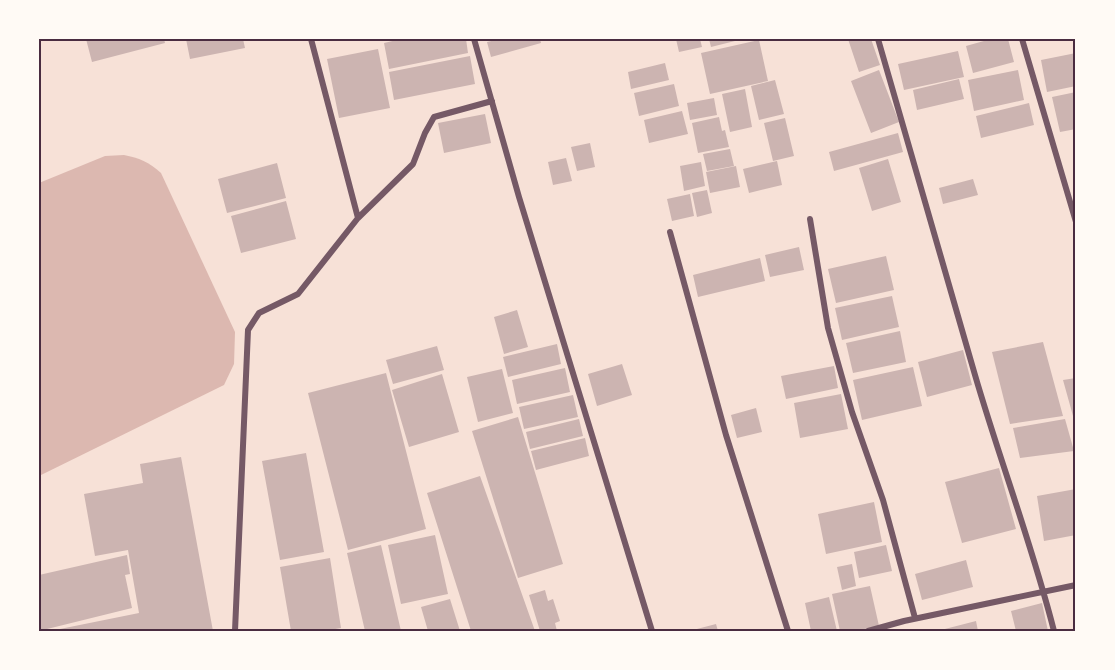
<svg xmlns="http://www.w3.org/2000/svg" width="1115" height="670" viewBox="0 0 1115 670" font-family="'Sofia Sans Condensed',sans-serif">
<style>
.water{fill:#dcb8b0}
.building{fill:#ccb4b1}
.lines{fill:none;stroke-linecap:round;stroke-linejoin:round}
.minor{stroke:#755966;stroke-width:6}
.neatline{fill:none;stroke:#4a2c40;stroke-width:2}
</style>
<rect width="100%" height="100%" fill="#f7e1d7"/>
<!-- water -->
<path class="water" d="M124,155C139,158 149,162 161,173L235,332L234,364L224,385L39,476V183L105,156Z"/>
<!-- building -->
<path class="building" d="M86,39H164L165,43L92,62Z
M186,39H243L245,48L190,59Z
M401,39H466L468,53L389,69L384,43Z
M500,39H540L541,43L491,57L487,42Z
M676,39H700L702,47L679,52Z
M709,39H739V40L711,47Z
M848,39H871L880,65L859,72Z
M991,39H1008L1014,62L973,73L966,46Z
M759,40L768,81L710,94L701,53Z
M378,49L390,108L339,118L327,59Z
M958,51L964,77L904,90L898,64Z
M1076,53V86L1047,92L1041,60Z
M470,56L475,84L394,100L389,72Z
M665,63L669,80L631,89L628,72Z
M879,70L899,122L871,133L851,81Z
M1018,70L1024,100L974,111L968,80Z
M959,79L964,99L917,110L913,90Z
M775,80L784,114L759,120L751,86Z
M674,84L679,106L639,116L634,93Z
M745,89L752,127L730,132L722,94Z
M1076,92V129L1060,132L1052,97Z
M714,98L717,115L690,120L687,103Z
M1029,103L1034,125L981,138L976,116Z
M682,111L688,134L649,143L644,120Z
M485,114L491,143L444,153L438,123Z
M719,117L722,131L725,130L729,147L698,153L692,123Z
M785,118L794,156L773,161L764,123Z
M898,133L903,152L834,171L829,152Z
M590,143L595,167L577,171L571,147Z
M730,149L734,166L707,171L703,154Z
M566,158L572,181L553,185L548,162Z
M888,159L901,202L872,211L859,168Z
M777,161L782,185L749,193L743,169Z
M701,162L705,186L684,191L680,166Z
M277,163L286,198L227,213L218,179Z
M736,166L740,187L710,193L706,172Z
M973,179L978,195L943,204L939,188Z
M707,190L712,213L697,217L692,193Z
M690,194L694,216L672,221L667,199Z
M286,201L296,239L241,253L231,216Z
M799,247L804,270L770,277L765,255Z
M886,256L894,290L836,303L828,269Z
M760,258L765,281L698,297L693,275Z
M892,296L899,327L842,340L835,308Z
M517,310L528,347L504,354L494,317Z
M900,331L906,362L853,373L846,343Z
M1043,342L1063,416L1010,424L992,352Z
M557,344L561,364L508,377L503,357Z
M437,346L444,370L393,384L386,360Z
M963,350L972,385L927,397L918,362Z
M622,364L632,395L597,406L588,374Z
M834,366L838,388L786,399L781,376Z
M913,367L922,406L862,420L853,380Z
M565,368L570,392L517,404L512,380Z
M502,369L513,413L478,422L467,377Z
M386,373L426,529L348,550L308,393Z
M442,374L459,432L409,447L392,390Z
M1076,378V415L1073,416L1063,380Z
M841,394L848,429L800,438L794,403Z
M573,395L578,417L524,429L519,407Z
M756,408L762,432L737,438L731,415Z
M518,417L563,564L518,578L472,431Z
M579,419L583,436L530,449L526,432Z
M1065,419L1074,451L1020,458L1013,428Z
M585,438L589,456L536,470L531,451Z
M306,453L324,552L280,560L262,461Z
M181,457L213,631H50L139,613L128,550L95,556L84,494L143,483L140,464Z
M999,468L1016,529L962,543L945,482Z
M480,476L535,631H471L427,493Z
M1076,489V535L1044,541L1037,496Z
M874,502L882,542L826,554L818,514Z
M435,535L448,594L401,604L388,545Z
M381,545L401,631H365L347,553Z
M886,545L892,571L859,578L854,552Z
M127,555L130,574L125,575L132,608L39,631V575Z
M330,558L341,628L324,631H291L280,567Z
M966,560L973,587L922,600L915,574Z
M852,564L856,586L842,590L837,567Z
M870,586L879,626L855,631H840L832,594Z
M545,590L548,601L553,599L560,621L555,623L557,631H540L529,595Z
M829,597L837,631H811L805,603Z
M450,599L460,631H428L421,607Z
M1042,603L1048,631H1016L1011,611Z
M976,621L978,631H941V630Z
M716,624L718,631H693V630Z"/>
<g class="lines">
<!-- minor -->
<path class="minor" d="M311,39L358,218
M474,39L519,197L652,631
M878,39C911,151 942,263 975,375C1000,461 1032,544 1054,631
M1022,39L1076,222
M810,219L828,328L852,412L883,500L915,618
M670,232L726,435L788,631
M235,631L248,330L259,313L298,294L358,218L413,164L425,133L434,117L492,101
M868,631L904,621L1076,585"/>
</g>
<!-- border -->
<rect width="1115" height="670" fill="none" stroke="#fffaf5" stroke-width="81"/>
<rect x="40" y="40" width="1034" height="590" class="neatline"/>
</svg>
